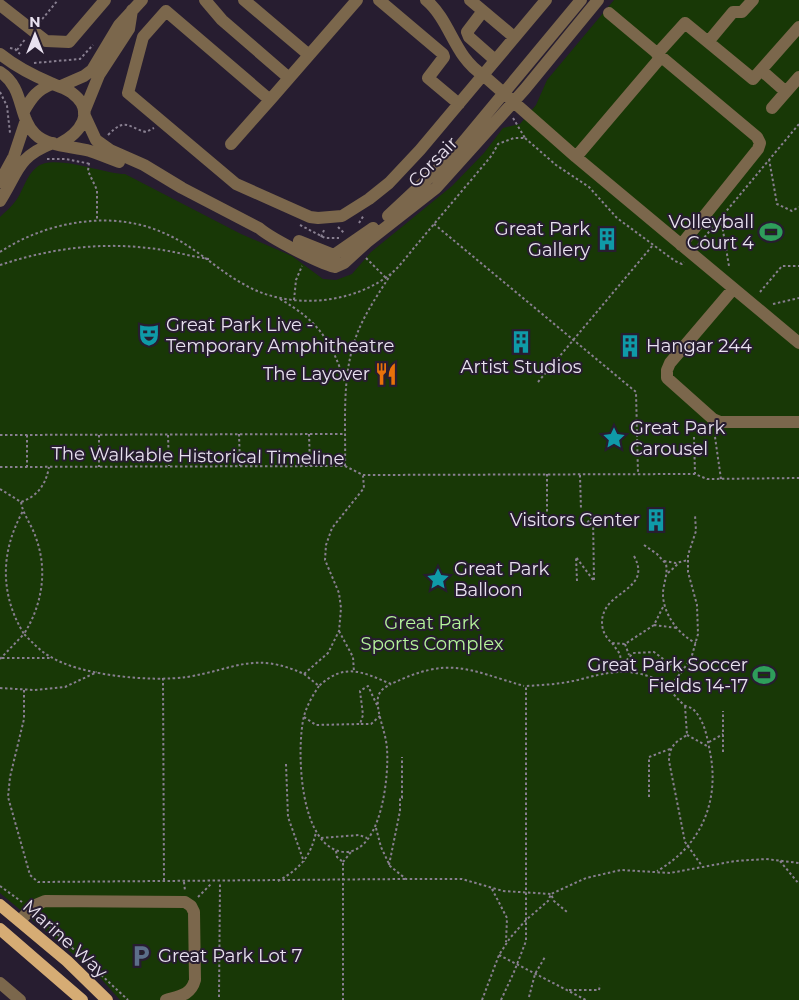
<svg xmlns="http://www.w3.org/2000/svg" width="799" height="1000" viewBox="0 0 799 1000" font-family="Montserrat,sans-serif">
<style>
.green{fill:#183806}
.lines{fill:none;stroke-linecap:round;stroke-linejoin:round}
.path{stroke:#887f90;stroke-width:2;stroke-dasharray:2.5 2.5;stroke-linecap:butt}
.minor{stroke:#7b674c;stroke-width:12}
.major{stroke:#d6ac74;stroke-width:12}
.labels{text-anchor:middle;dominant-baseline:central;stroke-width:4;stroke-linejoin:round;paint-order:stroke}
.street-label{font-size:18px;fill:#e8e1ef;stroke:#271d30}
.poi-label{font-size:18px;fill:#e8e1ef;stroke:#271d30;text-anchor:end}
.park-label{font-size:18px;fill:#b5f49b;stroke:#271d30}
</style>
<rect width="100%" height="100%" fill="#271d30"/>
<!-- green -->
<path class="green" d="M614,0H799V1000H120L96,973L0,893V217C4,213 10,208 14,203C23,193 25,176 37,167C54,153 104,174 125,174L241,234L292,256L323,279L336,280L352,274L371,252L452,186L484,153L503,128L520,124L536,105L547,80Z"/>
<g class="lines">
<!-- path -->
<path class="path" d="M39,23L58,0
M10,48L15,49L20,54
M17,50L26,38
M34,63L80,59L93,45
M0,92L7,106L10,133
M108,135C126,117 127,127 146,132L154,128
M525,138L556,165L589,187L617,218L675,261L682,264L684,262
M47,159H66L91,164
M769,159L777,204L792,211L799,207
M89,163L88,171L97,190V221
M721,219L729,266
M359,223L364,215
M434,224L636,392L638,474
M300,225L325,238H339
M338,227L345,234
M321,237L325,228
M698,245L799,124
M0,252C47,221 114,209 166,234C196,247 217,270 245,285C289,310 352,305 392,273C402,264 410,252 419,242C443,213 468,184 492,155L498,144L514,138H525L513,118
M366,258L385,277
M0,265C48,249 98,242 148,248C169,250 189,256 209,259
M760,292L782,266H799
M280,299C318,321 332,341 345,383
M294,300L296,280L302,266
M773,304L799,298
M538,382L653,245
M239,434L240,466
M309,434L310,466
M0,435L345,434
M27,435V467
M99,435V467
M168,435L169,466
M694,437L695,474
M715,437L721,479
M345,466C346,422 341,376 357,334C365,313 379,293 391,274
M0,467L345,466L363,475L695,474L707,479L799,478
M547,474V513
M580,475L581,510
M0,489L21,502C38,496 46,484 49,467
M21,502C23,515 32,525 36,538C48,571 42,605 24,634C0,595 0,552 23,511
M593,516L602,525
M644,545L657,554L666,564C668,574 664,582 663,592C662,612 678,635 696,643
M634,556C647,580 628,587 613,600C599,612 598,631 612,643L625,644L654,625L664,605
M664,561L676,563L688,560
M668,573L679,563
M577,581L576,557L594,581L593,516L585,525
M654,625L677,628
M339,631L353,657L354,672
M612,643L620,654L622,671
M625,644L629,655
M2,658H52
M0,659L24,634C32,642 39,650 49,656C81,676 151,682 187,677C236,669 254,651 304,674L328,653L339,631L341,608L339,593L325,560L326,545L332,528L364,488L363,476
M623,664L633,653L654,652L682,673
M304,674L319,686C345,662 362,672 391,684C450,656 466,669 524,686
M163,678L164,882
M319,686C313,695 307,705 304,716C296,749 299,850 345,852C382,852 389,775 387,749C386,731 376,714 378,697C380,690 385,687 391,684
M0,688L34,690L65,687L97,672
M669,688L691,659L698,634L697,605L688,572V555L696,531L695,515
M24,690V719L10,777L8,797L30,875L38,882L406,879
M377,705L368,686L360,691L363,715L360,724H371L380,716
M685,706L687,735C675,742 669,747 669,761L685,842L702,866
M304,717L316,725L360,724
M687,735L709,747
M709,742L723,734
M723,752V711
M286,764L288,817L304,862
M649,797V757L670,749
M376,828L381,847L390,866L406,879H462L503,891L551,894L554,901L567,912
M321,838L359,835L367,838
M336,851L337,857L343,862V1000
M780,861L799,884
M343,862L351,852
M389,865L400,811V798H402V757
M278,881C300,869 311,856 316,832
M184,882L185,891
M0,886L22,902
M492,889L507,918L506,942
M198,897L212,883
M39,917L128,1000
M499,955L586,1000
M569,990H599L600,985
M219,997L220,882
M529,997L535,974L545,957
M482,1000L499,955L510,938L526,920L548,901L551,894L586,878L621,870L670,873L735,861L766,859L799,863
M501,1000L514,972L526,941V686C543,685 561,684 578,680C604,673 627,667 653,678C667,684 673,695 684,705C687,707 691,707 694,710C705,722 707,737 710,752C720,801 701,846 657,871"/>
<!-- minor -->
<path class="minor" d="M205,0L222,20L289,78
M244,0L309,55
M379,0L443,54L444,57L428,78L459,104
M426,0C451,21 454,57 483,75L546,0
M470,0L514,37
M0,5L46,41L69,42L105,0
M483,11L467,32L469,37L495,60
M609,13L757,137L760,143L758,149L681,245
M708,42L733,12H742L753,0
M0,54C15,66 34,76 51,83C58,87 66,88 72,93C97,112 80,133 59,144
M657,54L685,23L753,79L799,27
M761,70L786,92
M0,72C25,88 17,116 35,134C48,147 72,146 90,151C99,154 109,158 119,162
M61,86L84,76L92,70L119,25L142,0
M270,100L357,0
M772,108L799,77
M24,111C32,97 37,90 52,84
M84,112L99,75L129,29L132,10
M84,114L96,140L110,150L144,165L182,188L259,228C272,239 319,263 335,267L344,263L367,242L436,188L525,89L598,0
M231,144L270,100L166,11L143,37L128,93L236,184L310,217L318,218L342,216L369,199L389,183L420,150L483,75L576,157L799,343
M576,157L661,57
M0,182L14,156L26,120
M0,201C19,171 17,157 53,143
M388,216L449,159L581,0
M299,241L334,255L373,228
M733,289L670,363L667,370V378L713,419L720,422H799
M20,921L33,906L45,901L185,902L191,906L194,912L195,980C191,995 180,996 166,1000
M0,983L20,1000"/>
<!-- major -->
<path class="major" d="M0,905L67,961L107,1000
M0,929L82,1000"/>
</g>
<!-- icons -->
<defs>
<symbol id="stadium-bare" viewBox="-9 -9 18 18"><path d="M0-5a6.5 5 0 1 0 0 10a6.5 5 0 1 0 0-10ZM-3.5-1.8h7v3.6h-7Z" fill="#2e9e5b" stroke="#271d30" stroke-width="2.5" paint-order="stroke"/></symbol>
<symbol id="building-bare" viewBox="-9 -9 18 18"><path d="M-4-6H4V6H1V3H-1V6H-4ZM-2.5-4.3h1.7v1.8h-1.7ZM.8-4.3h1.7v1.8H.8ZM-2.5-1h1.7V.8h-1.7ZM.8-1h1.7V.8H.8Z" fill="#0f9aa8" stroke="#271d30" stroke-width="2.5" paint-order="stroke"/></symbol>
<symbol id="theatre-bare" viewBox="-9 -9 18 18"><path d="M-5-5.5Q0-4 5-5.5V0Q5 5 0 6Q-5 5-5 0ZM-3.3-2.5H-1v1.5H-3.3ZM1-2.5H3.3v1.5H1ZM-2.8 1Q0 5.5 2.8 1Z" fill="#0f9aa8" stroke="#271d30" stroke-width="2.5" paint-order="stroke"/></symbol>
<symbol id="restaurant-bare" viewBox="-9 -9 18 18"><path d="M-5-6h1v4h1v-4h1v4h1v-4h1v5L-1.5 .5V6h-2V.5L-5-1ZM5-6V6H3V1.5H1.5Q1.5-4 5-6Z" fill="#e8710a" stroke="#271d30" stroke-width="2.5" paint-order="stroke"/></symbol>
<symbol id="sight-bare" viewBox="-9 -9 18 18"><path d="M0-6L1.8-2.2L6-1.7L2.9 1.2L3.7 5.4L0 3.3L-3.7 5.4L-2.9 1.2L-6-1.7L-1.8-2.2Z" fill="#0f9aa8" stroke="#271d30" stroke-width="2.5" paint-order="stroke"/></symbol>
<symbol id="parking-bare" viewBox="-9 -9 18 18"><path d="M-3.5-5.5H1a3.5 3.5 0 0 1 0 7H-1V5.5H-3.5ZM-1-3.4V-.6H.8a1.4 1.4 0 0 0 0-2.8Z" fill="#5c6f8a" stroke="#271d30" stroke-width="2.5" paint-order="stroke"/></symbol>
</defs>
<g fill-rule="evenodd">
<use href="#stadium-bare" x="755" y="216" width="32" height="32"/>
<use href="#building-bare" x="591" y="223" width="32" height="32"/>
<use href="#theatre-bare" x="133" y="319" width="32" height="32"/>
<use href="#building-bare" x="505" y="326" width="32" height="32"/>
<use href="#building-bare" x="614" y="330" width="32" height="32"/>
<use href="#restaurant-bare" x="370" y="358" width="32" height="32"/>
<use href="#sight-bare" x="598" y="422" width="32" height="32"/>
<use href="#building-bare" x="640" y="504" width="32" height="32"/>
<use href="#sight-bare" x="422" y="563" width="32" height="32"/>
<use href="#stadium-bare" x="748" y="659" width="32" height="32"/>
<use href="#parking-bare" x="125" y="940" width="32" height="32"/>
</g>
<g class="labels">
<!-- street labels -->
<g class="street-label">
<text transform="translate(433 162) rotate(-46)">Corsair</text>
<text transform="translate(198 456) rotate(1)">The Walkable Historical Timeline</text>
<text transform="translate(65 939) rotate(42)">Marine Way</text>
</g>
<!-- poi labels -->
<g class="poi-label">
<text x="754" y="222">Volleyball<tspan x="754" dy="21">Court 4</tspan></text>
<text x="590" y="229">Great Park<tspan x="590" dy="21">Gallery</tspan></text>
<text x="166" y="325" text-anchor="start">Great Park Live -<tspan x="166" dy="21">Temporary Amphitheatre</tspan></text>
<text x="646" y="346" text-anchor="start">Hangar 244</text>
<text x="521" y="367" text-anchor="middle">Artist Studios</text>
<text x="370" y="374">The Layover</text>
<text x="630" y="428" text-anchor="start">Great Park<tspan x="630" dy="21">Carousel</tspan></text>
<text x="640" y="520">Visitors Center</text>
<text x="454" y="569" text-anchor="start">Great Park<tspan x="454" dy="21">Balloon</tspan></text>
<text x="748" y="665">Great Park Soccer<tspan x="748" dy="21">Fields 14-17</tspan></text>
<text x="158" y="956" text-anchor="start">Great Park Lot 7</text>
</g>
<!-- park labels -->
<g class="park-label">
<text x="432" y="623">Great Park<tspan x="432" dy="21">Sports Complex</tspan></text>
</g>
</g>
<!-- north arrow -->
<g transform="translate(35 35)" stroke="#271d30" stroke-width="4" paint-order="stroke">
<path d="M0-4L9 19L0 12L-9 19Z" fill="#e8e1ef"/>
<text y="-8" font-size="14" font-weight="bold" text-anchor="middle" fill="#e8e1ef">N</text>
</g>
</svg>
